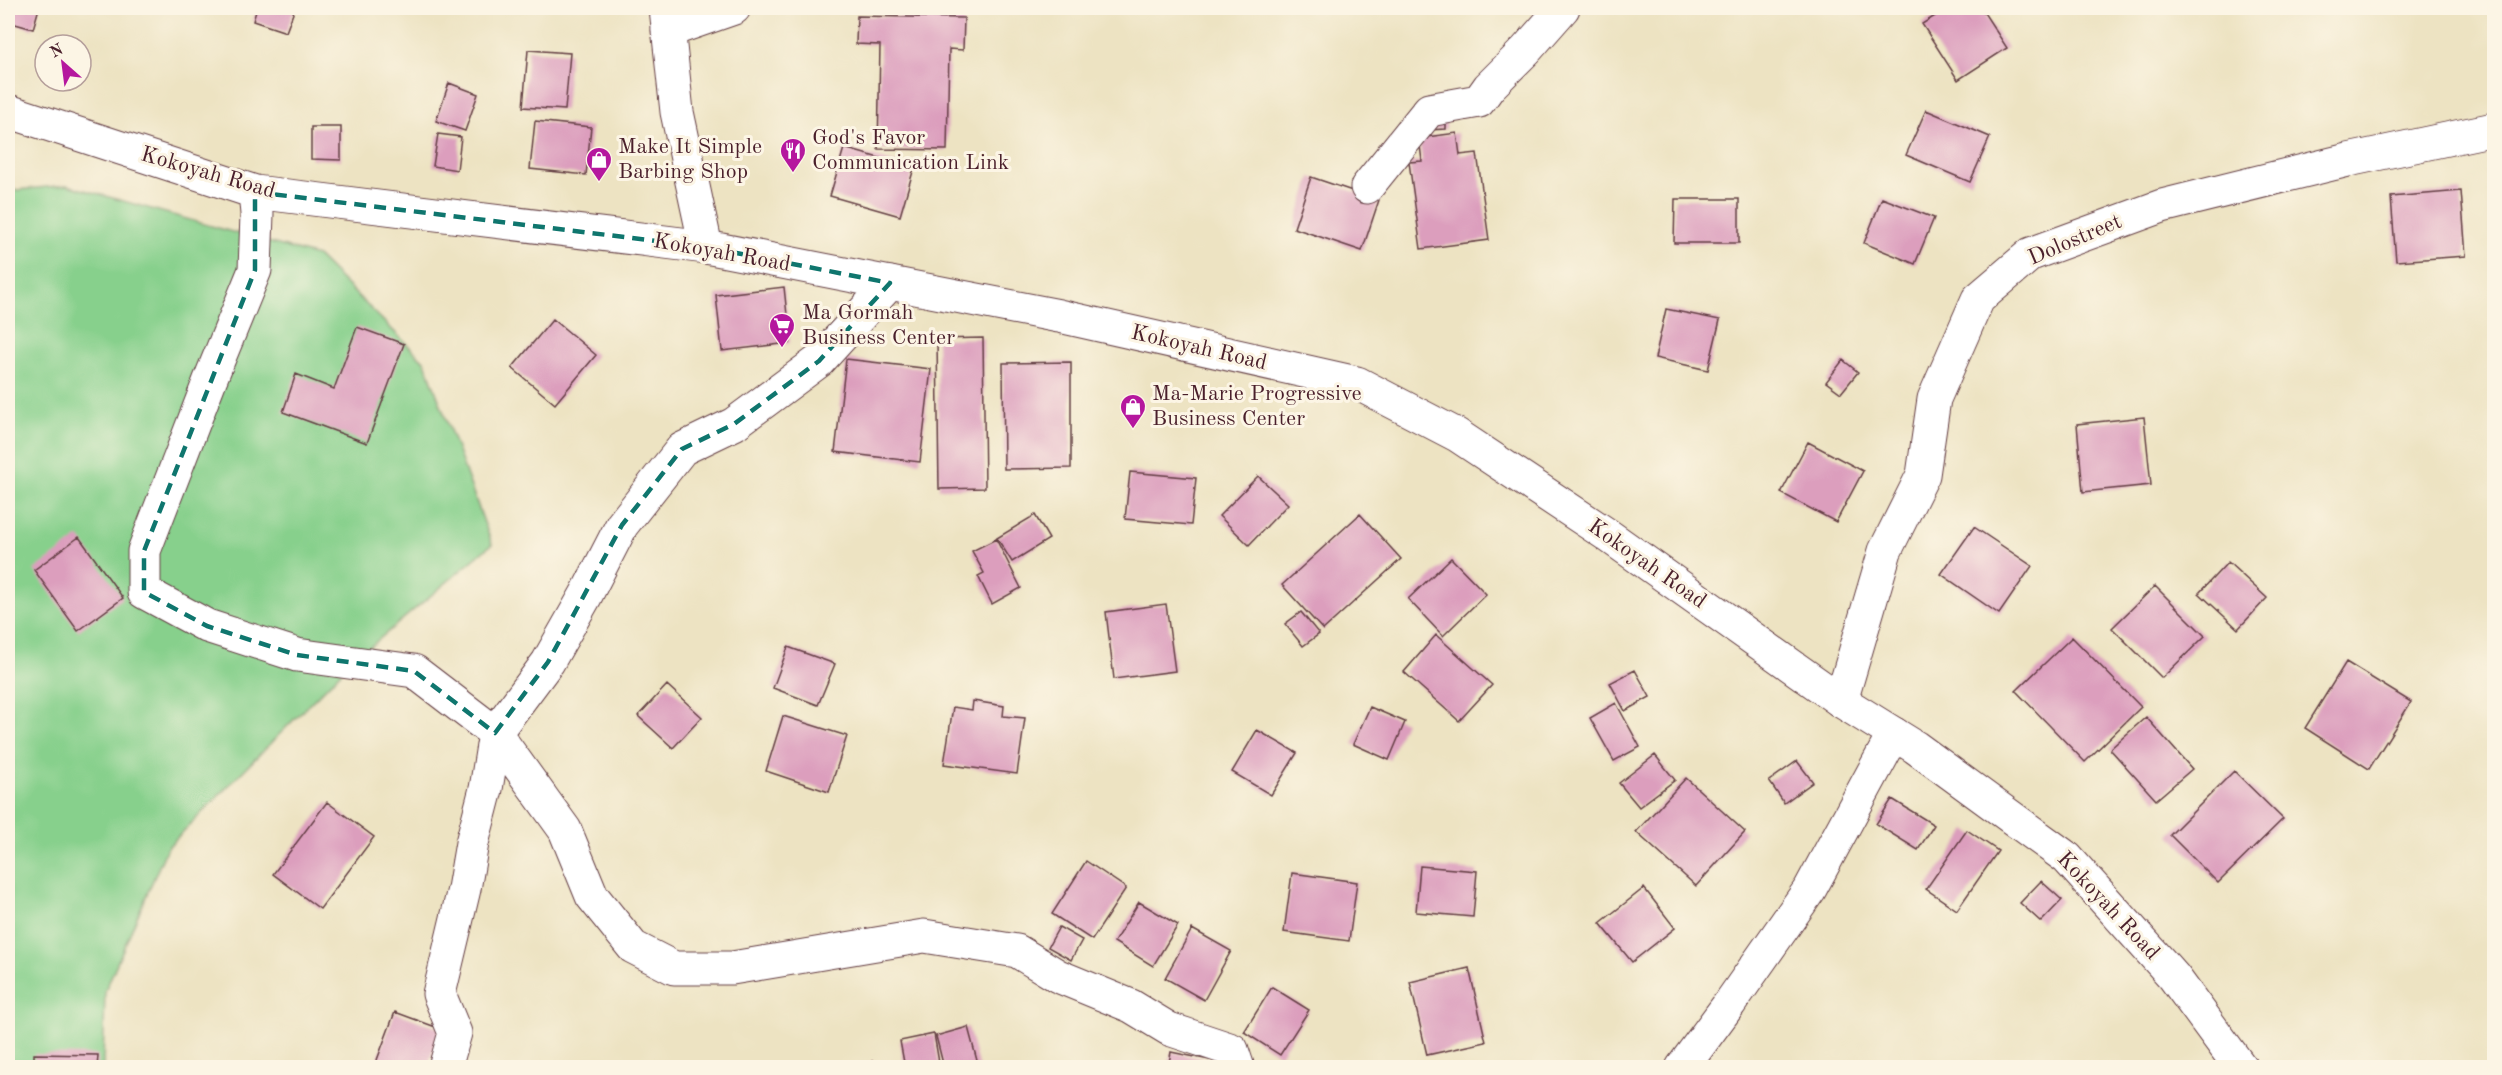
<svg xmlns="http://www.w3.org/2000/svg" width="2502" height="1075" viewBox="0 0 2502 1075" font-family="'Old Standard TT',serif">
<style>
.green{fill:#87d08c;stroke:#68785c;stroke-width:1.5}
.building{fill:#dc9ebd}
.lines{fill:none;stroke-linecap:round;stroke-linejoin:round}
.minor-casing{stroke:#623c42;stroke-width:35}
.primary-casing{stroke:#623c42;stroke-width:35}
.minor{stroke:#fff;stroke-width:33}
.primary{stroke:#fff;stroke-width:33}
.marked{fill:none;stroke:#0f766e;stroke-width:4.5;stroke-dasharray:12 8;stroke-linejoin:round}
.labels{text-anchor:middle;dominant-baseline:central;stroke-width:6;stroke-linejoin:round;paint-order:stroke}
.poi-label{font-size:22px;fill:#4a1f2b;stroke:#fcf5e5;text-anchor:start}
.street-label{font-size:22px;fill:#4a1f2b;stroke:#fcf5e5}
</style>
<rect width="100%" height="100%" fill="#fcf5e5"/>
<filter id="ink" filterUnits="userSpaceOnUse"><feTurbulence type="fractalNoise" baseFrequency=".0167" numOctaves="2"/><feDisplacementMap in="SourceGraphic" scale="12" xChannelSelector="R" yChannelSelector="G"/><feConvolveMatrix kernelMatrix="1 2 1 2 8 2 1 2 1" color-interpolation-filters="sRGB"/></filter>
<filter id="wash" filterUnits="userSpaceOnUse"><feTurbulence type="fractalNoise" baseFrequency=".008" numOctaves="4" result="noise"/><feDisplacementMap in="SourceGraphic" scale="24" xChannelSelector="R" yChannelSelector="G"/><feGaussianBlur stdDeviation="1.35" result="paint"/><feColorMatrix in="noise" values="0 0 0 0 0 0 0 0 0 0 0 0 0 0 0 0 0 1.4 0 .05"/><feComposite in="paint" operator="in"/></filter>
<g filter="url(#wash)">
<rect width="100%" height="100%" fill="#ede3c2"/>
<!-- green -->
<path class="green" d="M67,185L317,256L425,362L492,544L345,668L167,848L105,991L103,1067L8,1068V191Z"/>
<g id="blocks">
<!-- building -->
<path class="building" d="M8,8H39L33,29L8,22Z
M257,8H295L286,32L253,21Z
M1948,8H1981L2007,48L1958,80L1922,24Z
M857,16L964,18L963,50L949,49L947,150L878,149L880,45L856,44Z
M528,50L570,53L565,110L523,107Z
M449,83L478,94L465,131L436,121Z
M1926,110L1990,137L1970,182L1906,155Z
M1446,117V129L1427,130Z
M535,121L591,127L586,175L530,169Z
M311,127H341V160L311,159Z
M1457,133L1460,155L1477,153L1489,240L1421,249L1409,162L1422,161L1419,138Z
M438,134L461,137L457,170L433,166Z
M844,148L914,168L900,216L830,196Z
M1311,177L1379,200L1362,251L1294,228Z
M2461,191L2466,256L2396,261L2391,197Z
M1882,198L1934,218L1915,264L1864,243Z
M1675,199H1739V243H1674Z
M784,287L790,343L722,351L716,295Z
M1666,309L1720,320L1708,370L1655,358Z
M553,319L596,355L555,404L512,368Z
M357,327L404,344L367,443L283,412L296,374L334,389Z
M983,338L985,488L939,489L937,339Z
M846,359L931,369L920,462L835,452Z
M1843,360L1858,372L1841,393L1826,382Z
M1071,362V468L1004,469L1003,363Z
M2144,417L2151,485L2083,492L2077,424Z
M1808,442L1863,471L1836,522L1781,493Z
M1130,472L1196,478L1191,525L1125,519Z
M1258,476L1288,504L1249,545L1219,516Z
M1360,514L1401,559L1323,630L1282,585Z
M1035,515L1049,539L1012,562L997,538Z
M1974,527L2032,566L1999,614L1941,574Z
M79,537L123,598L78,631L34,570Z
M996,539L1021,588L992,604L978,576L984,573L972,551Z
M1451,558L1486,594L1443,636L1408,599Z
M2228,562L2267,598L2238,629L2199,593Z
M2155,586L2205,636L2162,678L2112,628Z
M1166,604L1175,671L1114,679L1106,612Z
M1301,612L1319,634L1303,646L1285,624Z
M1436,635L1492,685L1459,721L1404,672Z
M2072,637L2141,707L2085,762L2016,691Z
M788,647L835,664L818,705L773,688Z
M2346,662L2411,702L2369,769L2305,728Z
M1635,670L1650,697L1625,711L1610,683Z
M667,685L702,717L673,748L638,716Z
M973,701L1004,706L1003,716L1025,718L1017,774L944,764L953,707L972,710Z
M1616,703L1640,747L1614,761L1590,718Z
M1370,707L1405,722L1389,760L1353,744Z
M783,716L847,736L829,792L766,771Z
M2146,717L2192,769L2156,800L2110,749Z
M1257,730L1297,753L1271,795L1232,772Z
M1655,755L1675,780L1639,807L1619,783Z
M1797,761L1813,782L1784,803L1769,781Z
M2234,771L2283,819L2218,883L2170,835Z
M1686,778L1745,832L1696,886L1636,832Z
M1892,799L1934,825L1918,850L1876,824Z
M327,802L374,837L320,909L273,874Z
M1967,830L1998,851L1957,910L1926,889Z
M1086,861L1126,888L1092,940L1052,914Z
M1420,866L1477,871L1473,917L1416,912Z
M1292,873L1357,882L1349,941L1284,932Z
M2041,881L2062,900L2041,922L2020,903Z
M1644,888L1675,928L1632,962L1600,923Z
M1139,902L1178,925L1153,966L1114,942Z
M1059,927L1082,940L1071,960L1048,947Z
M1192,929L1231,951L1204,1000L1165,978Z
M1469,968L1486,1042L1427,1055L1410,982Z
M1272,987L1309,1010L1280,1055L1244,1032Z
M395,1012L441,1029L427,1068H374Z
M968,1027L979,1068H944L936,1036Z
M934,1034L940,1068H905L900,1041Z
M1171,1052L1219,1062L1218,1068H1168Z
M34,1054L98,1055L97,1068H34Z
M872,1061L884,1068H868Z"/>
</g>
</g>
<g filter="url(#ink)">
<use href="#blocks" fill-opacity="0" stroke="#623c42" stroke-width="1.5"/>
<g class="lines">
<defs>
<path id="minor" d="M668,31L734,8
M8,111L255,192L706,247
M1367,187L1429,110L1479,101L1489,87L1526,50L1563,8
M255,192L257,214L255,270L210,380L144,551V592L207,626L297,655L414,671L495,733L565,830L592,896L633,947L674,968H732L924,936L1017,951L1058,976L1131,1006L1169,1029L1232,1050L1238,1068
M1841,701L1885,551L1923,475L1934,399L1978,299L2031,254L2162,206L2348,160L2494,129
M445,1068L455,1033L439,994L464,889L472,843L486,789L495,733L548,662L586,595L622,525L682,449L734,424L819,361L890,283
M1682,1068L1730,1003L1810,889L1894,734"/>
<path id="primary" d="M666,8L677,112L706,247L1059,316L1357,383L1457,435L1606,534L1841,701L1915,747L2067,858L2174,977L2241,1068"/>
</defs>
<!-- minor casing -->
<use href="#minor" class="minor-casing"/>
<!-- primary casing -->
<use href="#primary" class="primary-casing"/>
<!-- minor -->
<use href="#minor" class="minor"/>
<!-- primary -->
<use href="#primary" class="primary"/>
</g>
</g>
<!-- marked area -->
<path class="marked" d="M255,192L706,247L890,283L819,361L734,424L682,449L622,525L548,662L495,733L414,671L297,655L207,626L144,592V551L255,270Z"/>
<!-- icons -->
<defs>
<symbol id="restaurant-pin" viewBox="-11 -11 22 30"><path d="M0 17L-7.5 6A9.5 9.5 0 1 1 7.5 6Z" fill="#b5179e" stroke="#fcf5e5"/><path d="M-5-6h1v4h1v-4h1v4h1v-4h1v5L-1.5 .5V6h-2V.5L-5-1ZM5-6V6H3V1.5H1.5Q1.5-4 5-6Z" fill="#fff"/></symbol>
<symbol id="shop-pin" viewBox="-11 -11 22 30"><path d="M0 17L-7.5 6A9.5 9.5 0 1 1 7.5 6Z" fill="#b5179e" stroke="#fcf5e5"/><path d="M-5-2.5h2.3a2.7 3.5 0 0 1 5.4 0H5L5.5 6h-11ZM-1.5-2.5h3a1.5 2.3 0 0 0-3 0Z" fill="#fff"/></symbol>
<symbol id="supermarket-pin" viewBox="-11 -11 22 30"><path d="M0 17L-7.5 6A9.5 9.5 0 1 1 7.5 6Z" fill="#b5179e" stroke="#fcf5e5"/><path d="M-6-5.5h2.5l.6 2H6L4.5 2H-2.5L-4.4-4H-6ZM-1.5 3.2a1.3 1.3 0 1 0 .1 0ZM3 3.2a1.3 1.3 0 1 0 .1 0Z" fill="#fff"/></symbol>
</defs>
<g fill-rule="evenodd">
<use href="#restaurant-pin" x="778" y="136" width="30" height="40"/>
<use href="#shop-pin" x="584" y="145" width="30" height="40"/>
<use href="#supermarket-pin" x="767" y="311" width="30" height="40"/>
<use href="#shop-pin" x="1118" y="392" width="30" height="40"/>
</g>
<g class="labels">
<!-- poi labels -->
<g class="poi-label">
<text x="812" y="138">God's Favor<tspan x="812" dy="25">Communication Link</tspan></text>
<text x="618" y="147">Make It Simple<tspan x="618" dy="25">Barbing Shop</tspan></text>
<text x="802" y="313">Ma Gormah<tspan x="802" dy="25">Business Center</tspan></text>
<text x="1152" y="394">Ma-Marie Progressive<tspan x="1152" dy="25">Business Center</tspan></text>
</g>
<!-- street labels -->
<g class="street-label">
<text transform="translate(208 173) rotate(16)">Kokoyah Road</text>
<text transform="translate(2075 240) rotate(-23)">Dolostreet</text>
<text transform="translate(722 253) rotate(10)">Kokoyah Road</text>
<text transform="translate(1199 348) rotate(13)">Kokoyah Road</text>
<text transform="translate(1647 564) rotate(35)">Kokoyah Road</text>
<text transform="translate(2108 906) rotate(47)">Kokoyah Road</text>
</g>
</g>
<!-- margin -->
<rect width="2502" height="1075" fill="none" stroke="#fcf5e5" stroke-width="30"/>
<!-- north arrow -->
<g transform="translate(63 63) rotate(332)"><circle r="28" fill="#fcf5e5" stroke="#b59f9b" stroke-width="1.5"/>
<path d="M0-4.5L10 22L0 15L-10 22Z" fill="#b5179e"/>
<text y="-9" font-size="16" font-weight="bold" text-anchor="middle" fill="#4a1f2b">N</text>
</g>
</svg>
